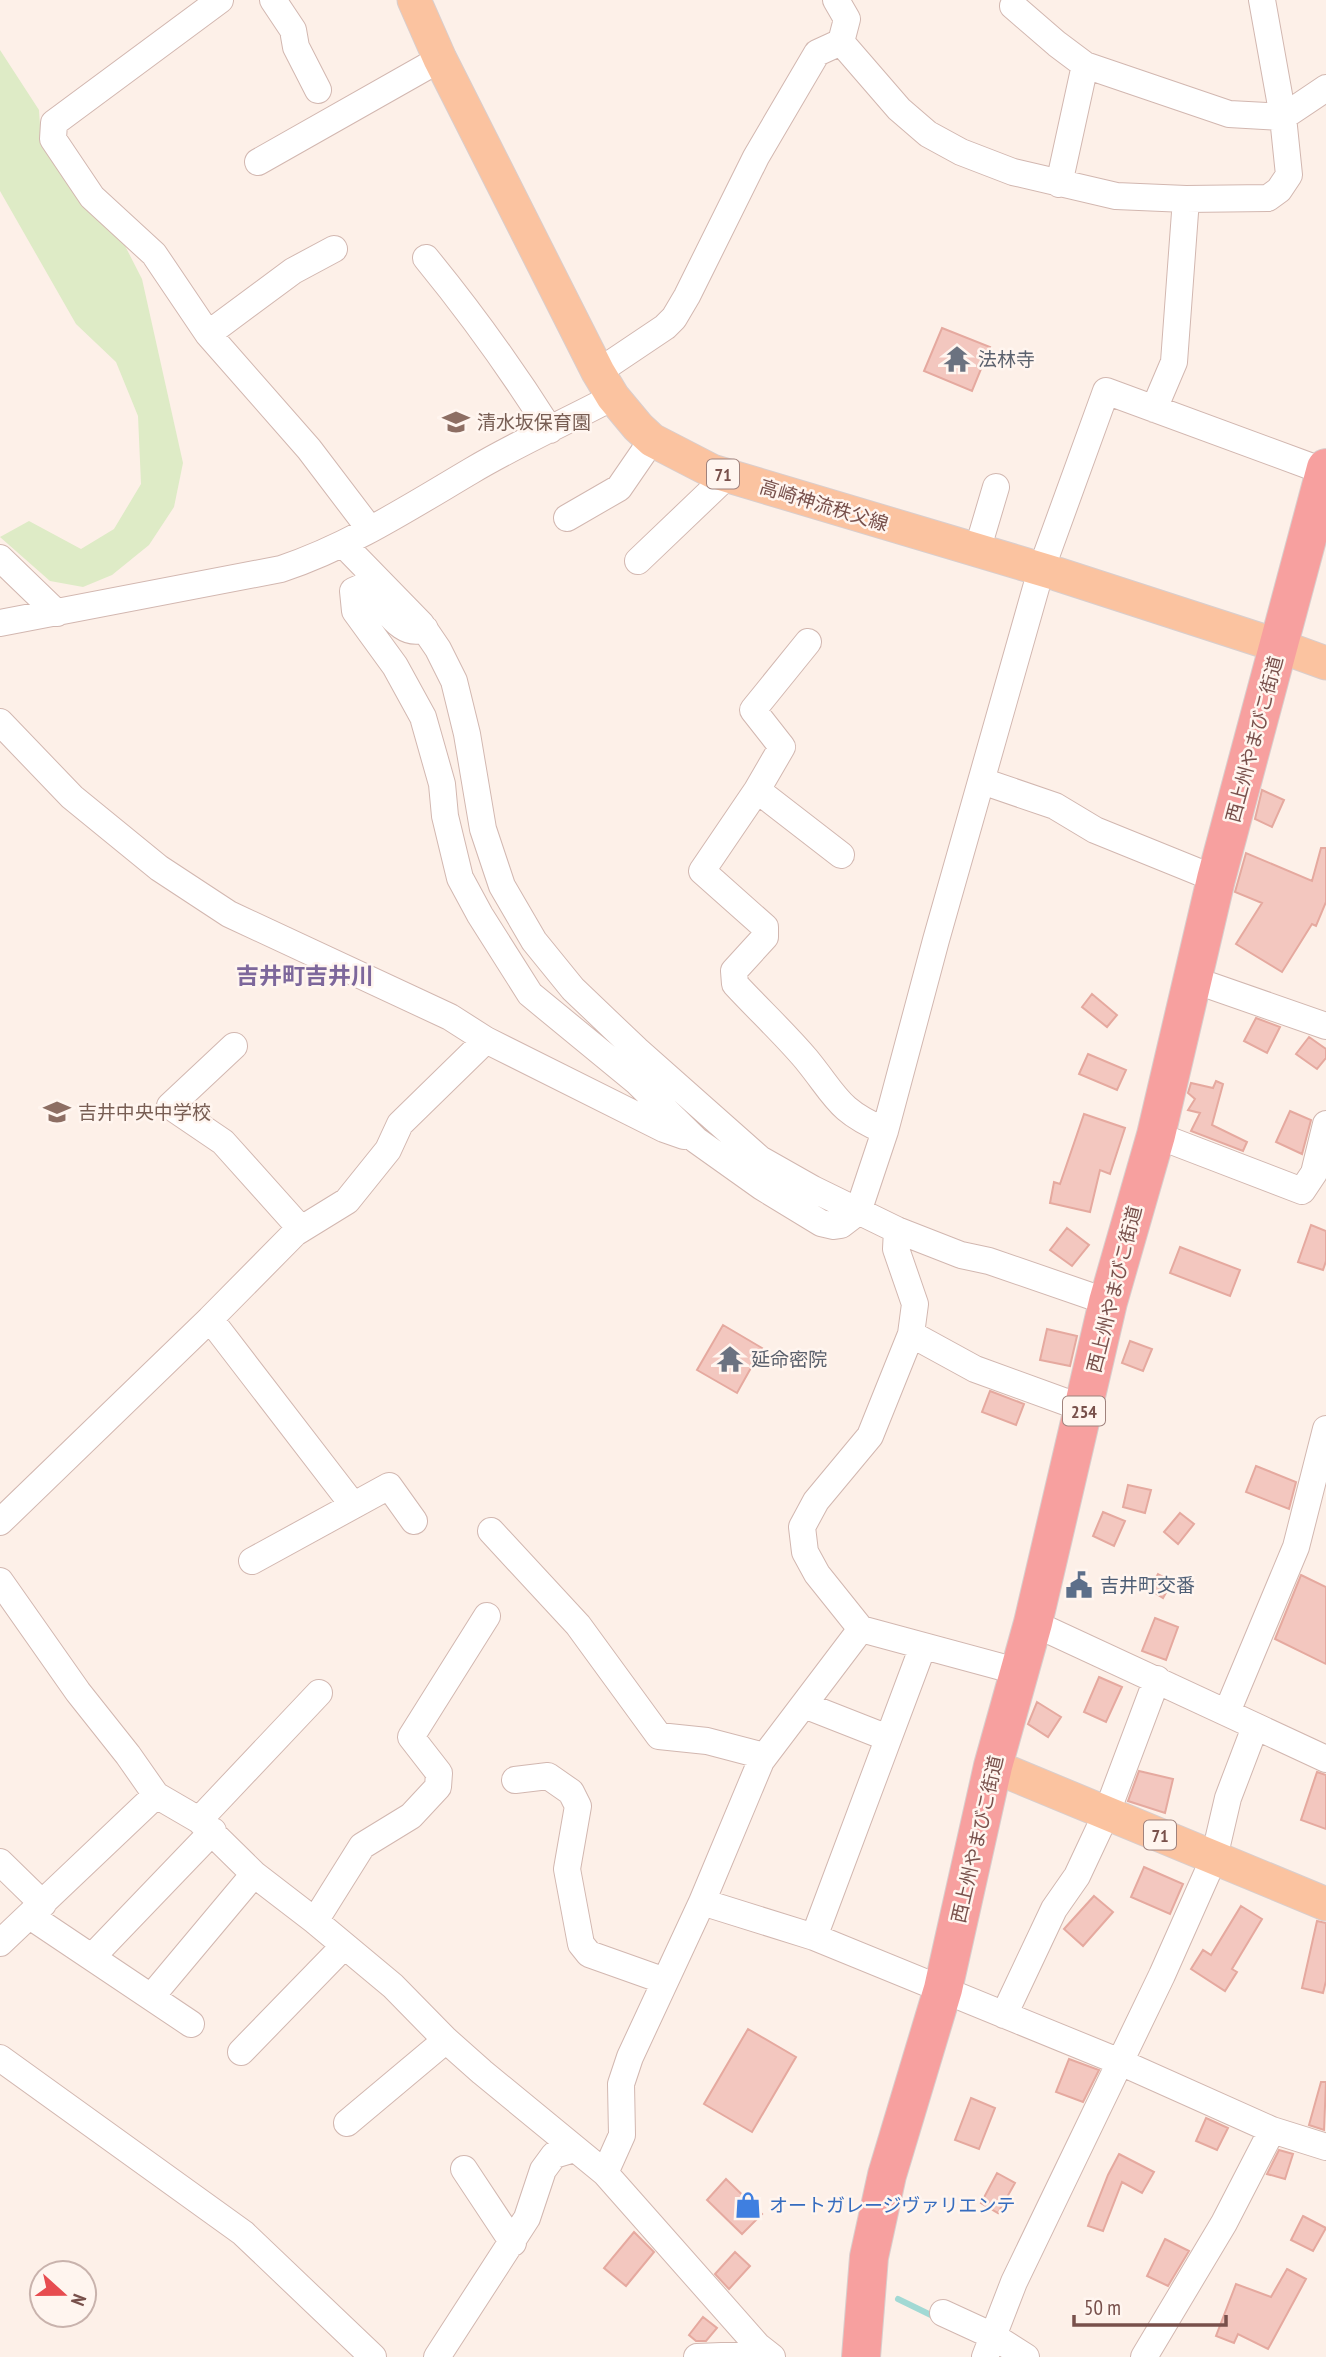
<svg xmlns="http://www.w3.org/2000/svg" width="1326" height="2357" viewBox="0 0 1326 2357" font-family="'PT Sans Narrow','Noto Sans JP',sans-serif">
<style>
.green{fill:#deebc6}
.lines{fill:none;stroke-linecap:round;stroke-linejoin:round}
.stream{stroke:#a2d9d4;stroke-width:6}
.building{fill:#f3c7bf;stroke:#e5a99f;stroke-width:2}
.minor-casing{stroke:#d2b7b0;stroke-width:28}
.major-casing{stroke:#d9cecd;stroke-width:35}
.highway-casing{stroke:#d9cecd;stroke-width:40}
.minor{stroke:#fff;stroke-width:26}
.major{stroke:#fbc3a0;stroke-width:33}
.highway{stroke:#f7a09f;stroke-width:38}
.labels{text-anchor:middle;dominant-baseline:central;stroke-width:5;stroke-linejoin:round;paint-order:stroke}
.shield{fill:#fff5ef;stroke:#a0827c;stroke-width:2}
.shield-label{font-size:18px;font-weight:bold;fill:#78504b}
.worship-label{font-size:19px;fill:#5b616d;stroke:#fff5ef;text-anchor:start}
.education-label{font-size:19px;fill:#785e54;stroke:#fff5ef;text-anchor:start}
.street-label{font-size:19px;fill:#78504b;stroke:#fff5ef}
.service-label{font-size:19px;fill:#4e5e75;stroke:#fff5ef;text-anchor:start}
.shop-label{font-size:19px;fill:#366cbe;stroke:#fff5ef;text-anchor:start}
.quarter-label{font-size:23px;font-weight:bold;fill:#7d679b;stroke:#fff5ef}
</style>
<rect width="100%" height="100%" fill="#fdf0e8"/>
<!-- green -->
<path class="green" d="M0,50L39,110L41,140L121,238L142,279L183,463L174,507L149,545L112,575L83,587L50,581L0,537L29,521L81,549L114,529L141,484L138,416L116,362L76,324L0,191Z"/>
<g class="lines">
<!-- stream -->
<path class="stream" d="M898,2299L937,2318"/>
</g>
<!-- building -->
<path class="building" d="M942,328L990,347L972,391L924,371Z
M1262,790L1284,800L1272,827L1255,819Z
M1321,848H1326V902L1316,926L1312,924L1282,972L1236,944L1262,903L1235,892L1246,853L1312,881Z
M1092,994L1117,1015L1107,1027L1082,1007Z
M1256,1018L1280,1027L1267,1053L1244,1041Z
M1309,1037L1326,1049V1058L1317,1069L1296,1054Z
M1088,1054L1126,1070L1117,1090L1079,1074Z
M1216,1081L1223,1084L1212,1125L1247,1142L1243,1151L1191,1131L1200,1113L1188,1110L1195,1099L1188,1093L1191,1083L1213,1088Z
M1290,1111L1311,1120L1302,1154L1276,1142Z
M1084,1114L1125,1128L1110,1174L1100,1170L1090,1212L1050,1203L1054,1182L1060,1184Z
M1311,1225L1326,1231V1261L1323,1270L1298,1262Z
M1067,1228L1089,1245L1072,1266L1050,1250Z
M1180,1247L1240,1270L1230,1296L1170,1273Z
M723,1325L762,1348L737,1393L697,1370Z
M1047,1329L1077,1336L1070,1366L1040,1360Z
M1130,1341L1152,1349L1143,1371L1122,1363Z
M990,1391L1024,1404L1016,1425L982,1412Z
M1256,1466L1296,1482L1289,1509L1246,1492Z
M1128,1485L1151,1490L1145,1513L1123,1507Z
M1103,1512L1125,1521L1114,1546L1093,1536Z
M1180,1513L1194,1524L1178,1544L1164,1532Z
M1158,1574L1172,1582L1163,1598L1149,1589Z
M1301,1575L1326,1587V1664L1275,1639Z
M1155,1618L1178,1627L1166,1660L1142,1651Z
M1099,1677L1122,1687L1106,1722L1084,1712Z
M1037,1702L1061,1717L1048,1737L1028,1724Z
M1139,1771L1173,1779L1165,1813L1128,1801Z
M1317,1772L1326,1775V1829L1301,1820Z
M1144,1867L1183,1884L1170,1914L1131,1897Z
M1094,1896L1113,1912L1083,1946L1064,1929Z
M1241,1906L1262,1919L1232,1969L1237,1972L1225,1991L1191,1969L1203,1950L1211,1955Z
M1317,1921L1326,1923V1981L1323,1993L1302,1988Z
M748,2029L796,2057L752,2132L704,2104Z
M1069,2059L1099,2070L1083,2102L1056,2092Z
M1321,2082H1326L1324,2130L1309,2125Z
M971,2098L995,2108L979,2149L955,2140Z
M1206,2118L1228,2128L1217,2150L1196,2141Z
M1279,2150L1293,2154L1285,2179L1267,2174Z
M1119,2154L1154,2172L1142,2193L1122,2182L1103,2231L1088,2226L1108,2175Z
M997,2173L1015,2183L998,2213L981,2203Z
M726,2179L762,2214L742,2234L707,2200Z
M1303,2216L1326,2228L1313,2251L1291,2240Z
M634,2232L654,2252L626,2286L604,2268Z
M1165,2239L1189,2251L1168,2286L1147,2276Z
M735,2252L750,2266L729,2289L715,2274Z
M1287,2269L1306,2279L1268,2349L1238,2334L1234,2343L1216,2336L1236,2284L1271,2297Z
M703,2317L717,2328L706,2341H696L689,2335Z"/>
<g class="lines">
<defs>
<path id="minor" d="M220,0L54,123L53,139L92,197L154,254L208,334L309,449L369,528
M273,0L293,30L296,47L318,90
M836,0L847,19L841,42L899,109L928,134L961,152L1013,172L1116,196L1186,199L1268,198L1279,190L1289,175L1283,117L1262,0
M1013,6L1057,44L1085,65L1229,114L1283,117L1326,88
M258,162L440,59
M1059,184L1085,65
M426,258C471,313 512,370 550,430
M208,334L293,271L334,249
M598,372L665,327L674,318L687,296L756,157L817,53L841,42
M1154,409L1174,362L1186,199
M567,518L619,488L652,440
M343,544L421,624L438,649L454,681L467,734L483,829L502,886L534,941L573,989L637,1050L760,1159L813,1189L897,1230L961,1255L989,1261L1108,1302
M977,551L996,487
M0,558L57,613
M638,561L727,476
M0,623L281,569C348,547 410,507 471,471C516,444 566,422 613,397
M425,629C397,640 383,598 362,587L353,591L355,611L395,666L423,717L442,784L445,816L460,878L480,915L530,994L637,1082L696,1140L762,1187L821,1223L834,1226L841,1225L858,1212L885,1131L936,940L1041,570L1106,391L1326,472
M808,642L753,710L782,747L757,790L702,871L765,927V937L734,971L735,984C758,1009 784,1033 806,1059C837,1097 837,1110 885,1131
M0,722L72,797L159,868L229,914L450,1017L486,1040L664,1129L684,1136
M982,781L1055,806L1095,830L1216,879
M757,790L841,855
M1194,980L1326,1026
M234,1046L170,1106L223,1142L301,1229
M1156,1135L1302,1191L1314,1173L1326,1124
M897,1230L896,1249L915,1304L911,1334L975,1369L1085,1409
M210,1319L353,1505
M911,1334L870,1436L816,1501L802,1527L805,1552L817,1574L861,1629L1020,1672
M0,1522L210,1319L295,1233L347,1201L388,1150L400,1124L486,1040
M491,1531L578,1625L659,1736L707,1741L764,1756
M252,1561L389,1486L414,1521
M0,1581L78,1692L128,1755L156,1795L199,1820L254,1874L315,1921L393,1986L446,2040L482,2072L605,2173L758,2346L772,2357
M1033,1623L1326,1759
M804,1705L888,1738
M1227,1712L1296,1547L1326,1429
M515,1780L548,1776L571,1792L578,1806L567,1869L581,1944L589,1954L665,1981
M199,1820L319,1693
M0,1862L43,1904
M702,1902L814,1937L1120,2062L1272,2130L1326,2147
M30,1916L191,2024
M315,1921L362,1846L411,1816L438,1787L439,1773L411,1737L487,1616
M814,1937L923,1646
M0,1943L156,1795
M92,1957L213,1831
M151,1997L254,1874
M1004,2015L1054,1909L1077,1876L1107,1812L1157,1679
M241,2052L344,1946
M0,2058L243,2233L373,2357
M347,2123L446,2040
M464,2169L513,2243
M605,2173L622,2135L621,2084L630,2057L702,1902L761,1761L861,1629
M943,2313L993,2336L1026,2357
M437,2357L527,2218L543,2170L554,2155L574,2149
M697,2357L768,2354
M985,2357L1014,2282L1162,1975L1214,1858L1228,1798L1255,1727
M1144,2357L1224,2223L1272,2130"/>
<path id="major" d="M414,0L440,59L598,372L613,397L638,427L652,440L712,471L1057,574L1279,646L1326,663
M993,1766L1326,1904"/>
<path id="highway" d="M861,2357L869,2257L887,2175L943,1989L993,1766L1033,1623L1108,1302L1156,1135L1216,879L1326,468"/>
</defs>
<!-- minor casing -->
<use href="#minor" class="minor-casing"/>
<!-- major casing -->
<use href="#major" class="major-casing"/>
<!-- highway casing -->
<use href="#highway" class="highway-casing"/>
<!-- minor -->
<use href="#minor" class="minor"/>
<!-- major -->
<use href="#major" class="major"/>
<!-- highway -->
<use href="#highway" class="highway"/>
</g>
<!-- icons -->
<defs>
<symbol id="temple-bare" viewBox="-9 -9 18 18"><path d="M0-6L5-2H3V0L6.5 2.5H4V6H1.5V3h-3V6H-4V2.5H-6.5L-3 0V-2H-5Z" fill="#6b7280" stroke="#fff5ef" stroke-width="2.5" paint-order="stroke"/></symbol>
<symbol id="school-bare" viewBox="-9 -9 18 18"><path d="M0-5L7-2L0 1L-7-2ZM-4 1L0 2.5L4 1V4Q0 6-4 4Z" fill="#8d6e63" stroke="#fff5ef" stroke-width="2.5" paint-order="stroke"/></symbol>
<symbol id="civic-bare" viewBox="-9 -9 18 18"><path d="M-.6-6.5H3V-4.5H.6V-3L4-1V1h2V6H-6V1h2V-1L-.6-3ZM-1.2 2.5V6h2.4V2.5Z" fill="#5c6f8a" stroke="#fff5ef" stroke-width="2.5" paint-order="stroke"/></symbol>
<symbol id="shop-bare" viewBox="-9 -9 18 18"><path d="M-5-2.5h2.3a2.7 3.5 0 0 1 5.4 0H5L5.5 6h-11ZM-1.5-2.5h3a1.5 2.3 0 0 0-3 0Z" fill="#3f7fe0" stroke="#fff5ef" stroke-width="2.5" paint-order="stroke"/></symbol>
</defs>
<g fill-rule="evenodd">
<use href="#temple-bare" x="938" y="340" width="38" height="38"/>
<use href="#school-bare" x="437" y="403" width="38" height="38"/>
<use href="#school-bare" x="38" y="1093" width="38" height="38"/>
<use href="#temple-bare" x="711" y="1340" width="38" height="38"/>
<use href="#civic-bare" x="1060" y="1566" width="38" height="38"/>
<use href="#shop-bare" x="729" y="2186" width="38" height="38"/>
</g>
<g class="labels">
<!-- shield labels -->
<g class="shield">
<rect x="707" y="459.5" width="32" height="29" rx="5"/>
<rect x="1063" y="1396.5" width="42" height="29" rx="5"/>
<rect x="1144" y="1820.5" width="32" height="29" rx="5"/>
</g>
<g class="shield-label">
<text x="723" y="474">71</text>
<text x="1084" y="1411">254</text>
<text x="1160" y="1835">71</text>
</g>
<!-- worship labels -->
<g class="worship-label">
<text x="978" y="359">法林寺</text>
<text x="751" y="1359">延命密院</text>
</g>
<!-- education labels -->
<g class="education-label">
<text x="477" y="422">清水坂保育園</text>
<text x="78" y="1112">吉井中央中学校</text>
</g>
<!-- street labels -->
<g class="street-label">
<text transform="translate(824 505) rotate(17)">高崎神流秩父線</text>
<text transform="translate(1254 739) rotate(-75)">西上州やまびこ街道</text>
<text transform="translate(1114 1289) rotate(-76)">西上州やまびこ街道</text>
<text transform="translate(977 1839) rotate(-77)">西上州やまびこ街道</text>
</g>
<!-- service labels -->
<g class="service-label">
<text x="1100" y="1585">吉井町交番</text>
</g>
<!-- shop labels -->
<g class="shop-label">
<text x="769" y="2205">オートガレージヴァリエンテ</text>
</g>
<!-- quarter labels -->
<g class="quarter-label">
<text x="305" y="975">吉井町吉井川</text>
</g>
</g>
<!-- north arrow -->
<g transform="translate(63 2294) rotate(111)"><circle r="33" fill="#fff5ef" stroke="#c9b3ad" stroke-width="2"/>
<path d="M0-5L12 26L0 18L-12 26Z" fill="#e74c50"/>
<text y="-10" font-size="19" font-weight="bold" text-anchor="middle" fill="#78504b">N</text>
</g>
<!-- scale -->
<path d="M1074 2315v10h152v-10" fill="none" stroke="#78504b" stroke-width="3.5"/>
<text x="1084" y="2315" font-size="21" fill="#78504b" stroke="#fff5ef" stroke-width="5" paint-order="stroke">50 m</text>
</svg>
